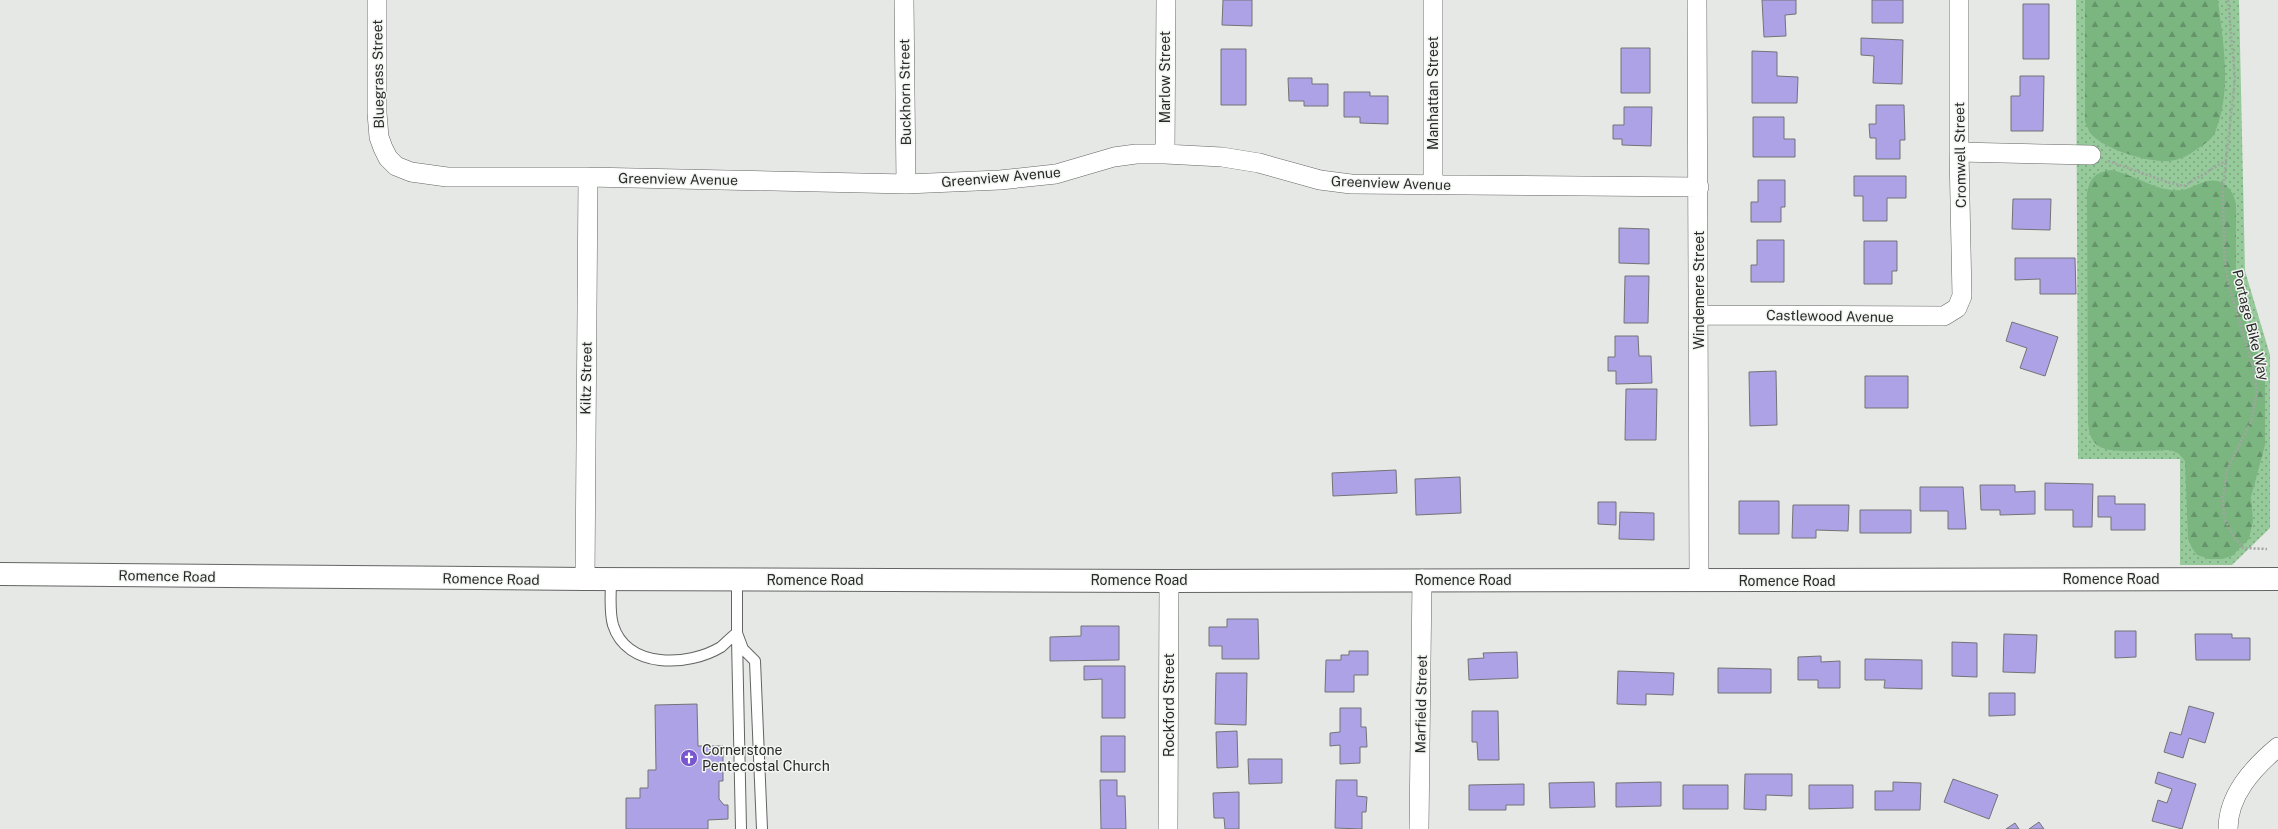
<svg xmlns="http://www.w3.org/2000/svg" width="2278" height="829" viewBox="0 0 2278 829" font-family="'Public Sans',sans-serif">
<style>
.grass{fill:url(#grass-dots)}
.forest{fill:url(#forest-firs)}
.building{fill:#aea2e6;stroke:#737376}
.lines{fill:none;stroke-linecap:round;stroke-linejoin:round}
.service-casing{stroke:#636563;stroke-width:12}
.minor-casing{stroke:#636563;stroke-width:20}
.tertiary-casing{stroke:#636563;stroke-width:24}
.path{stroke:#a2a4a2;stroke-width:2.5;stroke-dasharray:2 2;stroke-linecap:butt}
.service{stroke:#fff;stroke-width:10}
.minor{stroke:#fff;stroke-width:19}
.tertiary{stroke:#fff;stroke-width:22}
.labels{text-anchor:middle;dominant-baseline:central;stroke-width:3;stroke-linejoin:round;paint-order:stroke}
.street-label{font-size:14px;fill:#282a28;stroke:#f2f5f2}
.poi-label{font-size:14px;fill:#282a28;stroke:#f2f5f2;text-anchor:start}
</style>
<defs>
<pattern id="grass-dots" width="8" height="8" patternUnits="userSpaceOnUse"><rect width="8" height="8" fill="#96ca9b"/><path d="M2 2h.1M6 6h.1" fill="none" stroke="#7aa47e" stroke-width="1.8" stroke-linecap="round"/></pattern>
<pattern id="forest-firs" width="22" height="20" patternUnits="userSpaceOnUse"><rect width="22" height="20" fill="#7bb681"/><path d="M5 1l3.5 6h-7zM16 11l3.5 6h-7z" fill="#65946a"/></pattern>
</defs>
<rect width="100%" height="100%" fill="#e5e8e5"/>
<!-- grass -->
<path class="grass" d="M2076,0H2239L2245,271L2270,355V528L2232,565H2180V459H2078Z"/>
<!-- forest -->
<path class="forest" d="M2085,0H2218C2223,43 2232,88 2216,130C2214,138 2204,145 2197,149C2189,155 2180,160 2169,161C2149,163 2103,149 2090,133C2088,130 2087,125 2085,122Z
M2111,170C2134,174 2158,193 2182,190C2194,188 2205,178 2218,181C2229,185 2234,194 2236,204V282L2239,302L2265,372V445L2251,497L2253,521L2249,539L2232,556L2222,559H2209L2197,555L2192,548L2188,539L2185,461L2178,453L2170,450C2155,450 2108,455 2097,445C2090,439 2089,431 2088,423L2087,194C2089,179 2095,172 2111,170Z"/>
<!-- building -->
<path class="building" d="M1223,0H1252V26L1222,25Z
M1762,0H1796V14L1785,15L1786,36L1764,37Z
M1872,0H1903V23H1872Z
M2023,4H2049V59H2023Z
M1861,38L1903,40L1902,84L1873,83L1874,56L1861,55Z
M1621,48H1650V93H1621Z
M1221,49H1246V105H1221Z
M1752,51L1777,52V76L1798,77L1797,103H1752Z
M2020,76H2044L2043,131H2011V96H2020Z
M1288,78H1312V84H1328V106H1304V101H1289Z
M1344,92H1370V96H1388V124L1360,123V117H1344Z
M1876,105H1904L1905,140H1900V159H1876V138H1870L1869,124H1876Z
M1624,107H1652L1651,146L1622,145V139H1613V125H1624Z
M1753,117H1784V139H1795V157H1753Z
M1854,176H1906V198H1887V221H1863V196H1854Z
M1758,180H1785V207H1781V222H1751V202H1758Z
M2013,199H2051L2050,230L2012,229Z
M1619,228L1649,229V264L1619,263Z
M1757,240H1784V282H1751V265H1757Z
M1864,241H1897V271H1892V284H1864Z
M2015,258H2075L2076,294H2040V279L2015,280Z
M1625,276H1649L1648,323H1624Z
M2012,322L2058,337L2045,376L2020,368L2027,348L2006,341Z
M1615,336H1638L1639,356H1651L1652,383L1616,384V371H1608V357H1615Z
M1776,371L1777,425L1750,426L1749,372Z
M1865,376H1908V408H1865Z
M1626,389H1657L1656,440H1625Z
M1396,470L1397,493L1333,496L1332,473Z
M1460,477L1461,513L1416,515L1415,479Z
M2045,483L2093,484L2092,527H2073V510H2045Z
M1980,485H2015V492L2035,491V514L2000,515V510H1981Z
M1920,487H1963L1966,529H1948V511H1920Z
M2098,496H2115V504H2145V530H2111V517H2098Z
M1739,501H1779V534H1739Z
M1598,502H1616V525L1598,524Z
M1793,505H1849L1848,531L1816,530V538H1792Z
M1860,510H1911V533H1860Z
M1620,512L1654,513V540L1619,539Z
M1227,619H1258L1259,659H1222V646H1209V627H1227Z
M1081,626H1119V660L1050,661V637L1081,636Z
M2115,631H2136V657L2115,658Z
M2004,634L2037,635L2035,673L2003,672Z
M2195,634H2232V638H2250V660H2196Z
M1952,642L1977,643V677L1952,676Z
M1349,651H1368V675H1354V692H1325L1326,660H1341V655H1349Z
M1517,652L1518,678L1469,680L1468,659L1484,658L1483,653Z
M1821,656V662L1840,661V688H1818V680H1798V657Z
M1865,659L1922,660V689L1884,688L1885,680H1865Z
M1084,666H1125V718H1102V679L1084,680Z
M1718,668L1771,669V693H1718Z
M1618,671L1674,673L1673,695L1646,694V705L1617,704Z
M1216,673H1247L1246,725L1215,724Z
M1989,693H2015V715L1989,716Z
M697,704L698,746H723V781H719V799L724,805H728V819L708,820V829H626V798H640V788H648V770H656L655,705Z
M2189,706L2214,713L2205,743L2189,738L2183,758L2164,752L2170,732L2181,735Z
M1340,708H1361V727H1366L1367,747H1360V763L1340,764V745L1330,746V733L1340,732Z
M1472,711H1498L1499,760H1478L1477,742H1472Z
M1237,731L1238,767L1217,768L1216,732Z
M1101,736H1125V772H1101Z
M1248,759H1282V783L1249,784Z
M2158,772L2196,784L2182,829L2152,821L2158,800L2167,803L2172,789L2155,783Z
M1745,774H1792V796L1766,795V810L1744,809Z
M1953,779L1998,795L1989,819L1944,802Z
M1100,780H1117V796H1125L1126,829H1101Z
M1336,780H1357V796L1367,797L1366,812H1362V829L1335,828Z
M1594,782L1595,807L1550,808L1549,783Z
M1661,782V806L1616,807V783Z
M1893,782L1921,783L1920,810H1875V791H1893Z
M1524,784V805H1506V810H1469V785Z
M1683,785H1728V809H1683Z
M1809,785H1853V808L1809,809Z
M1239,792V829H1225L1224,818H1214L1213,793Z
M2039,822L2044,829H2029Z
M2015,823L2019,829H2006Z"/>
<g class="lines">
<defs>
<path id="service" d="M611,579C611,594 609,611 613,625C627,669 688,667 721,647C726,643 731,637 737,633V580
M737,633L743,649L755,661L762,829
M737,639L741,829"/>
<path id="minor" d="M377,0V113L379,137L383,148L388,158L396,166L411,172L447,177H588L906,184L1000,180L1056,174L1114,157L1136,154H1165L1222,157L1259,163L1320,180L1351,184L1699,187
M904,0L906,184
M1433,0V185
M1697,0L1699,581
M1959,152L2091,155
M1165,154L1166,0
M1700,315L1944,316L1957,308L1962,296L1959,152V0
M585,579L588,177
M1168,829L1169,581
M1419,829L1422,579
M2228,829C2228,795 2253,768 2278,747"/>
<path id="tertiary" d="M0,574L585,579L1169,581L2278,579"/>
</defs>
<!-- service casing -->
<use href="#service" class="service-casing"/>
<!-- minor casing -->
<use href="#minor" class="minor-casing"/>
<!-- tertiary casing -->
<use href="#tertiary" class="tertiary-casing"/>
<!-- path -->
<path class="path" d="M2228,0L2235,78L2223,189L2224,252L2228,283L2254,371L2257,392L2252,419L2227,470L2223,498L2224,518L2234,537L2243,548L2267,549
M2108,161L2170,183L2184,186L2225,161"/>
<!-- service -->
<use href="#service" class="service"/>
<!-- minor -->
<use href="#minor" class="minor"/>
<!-- tertiary -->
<use href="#tertiary" class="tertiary"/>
</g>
<!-- icons -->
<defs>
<symbol id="church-disc" viewBox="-11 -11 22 22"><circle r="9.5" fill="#7856d0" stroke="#f2f5f2"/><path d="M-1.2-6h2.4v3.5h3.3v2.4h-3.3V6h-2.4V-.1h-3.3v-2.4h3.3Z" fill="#fff"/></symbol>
</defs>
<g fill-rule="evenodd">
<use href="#church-disc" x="679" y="748" width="20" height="20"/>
</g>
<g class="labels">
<!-- street labels -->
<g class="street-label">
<text transform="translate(378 74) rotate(-91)">Bluegrass Street</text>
<text transform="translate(1165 77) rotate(-90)">Marlow Street</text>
<text transform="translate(905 92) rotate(-91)">Buckhorn Street</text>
<text transform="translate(1433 93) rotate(-90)">Manhattan Street</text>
<text transform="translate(1960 155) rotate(-91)">Cromwell Street</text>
<text transform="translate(1001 177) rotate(-5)">Greenview Avenue</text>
<text transform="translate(678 179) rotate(1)">Greenview Avenue</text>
<text transform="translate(1391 183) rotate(2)">Greenview Avenue</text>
<text transform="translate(1699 290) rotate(-90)">Windemere Street</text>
<text transform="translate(1830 316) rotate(1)">Castlewood Avenue</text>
<text transform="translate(2251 325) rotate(76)">Portage Bike Way</text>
<text transform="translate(586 378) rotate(-89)">Kiltz Street</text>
<text transform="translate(167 576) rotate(1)">Romence Road</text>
<text transform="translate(491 579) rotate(1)">Romence Road</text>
<text x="2111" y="579">Romence Road</text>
<text x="815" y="580">Romence Road</text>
<text x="1139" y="580">Romence Road</text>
<text x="1463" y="580">Romence Road</text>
<text x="1787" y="581">Romence Road</text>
<text transform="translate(1421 704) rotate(-89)">Marfield Street</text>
<text transform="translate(1169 705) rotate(-90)">Rockford Street</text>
</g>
<!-- poi labels -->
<g class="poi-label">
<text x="702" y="750">Cornerstone<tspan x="702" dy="16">Pentecostal Church</tspan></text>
</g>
</g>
</svg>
